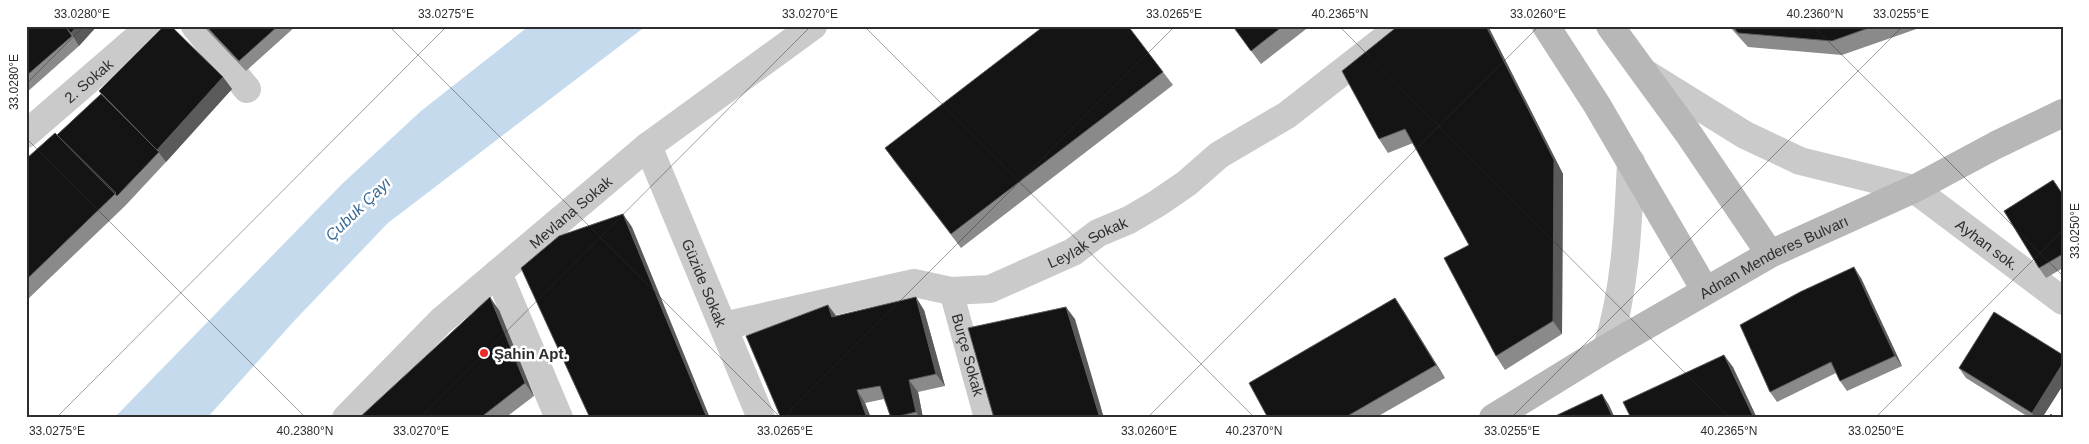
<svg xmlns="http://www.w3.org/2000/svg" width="2089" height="444" viewBox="0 0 2089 444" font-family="Helvetica,sans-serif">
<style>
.water{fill:#c5dbed}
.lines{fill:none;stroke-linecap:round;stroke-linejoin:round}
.service{stroke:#cacaca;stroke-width:24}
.minor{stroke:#cacaca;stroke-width:28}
.tertiary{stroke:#cacaca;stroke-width:28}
.secondary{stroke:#b7b7b7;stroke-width:28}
.wall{fill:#8a8a8a}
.shaded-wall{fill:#5a5a5a}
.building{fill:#141414;stroke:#5a5a5a}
.ticks{fill:none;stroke:#2d2d2d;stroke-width:1;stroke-opacity:0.45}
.poi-dot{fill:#ee2627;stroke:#fff;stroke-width:2}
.labels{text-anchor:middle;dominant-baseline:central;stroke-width:5;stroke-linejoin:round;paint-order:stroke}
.street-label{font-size:15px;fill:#2d2d2d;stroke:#fff}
.poi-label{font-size:15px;font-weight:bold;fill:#2d2d2d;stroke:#fff;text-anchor:start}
.water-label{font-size:16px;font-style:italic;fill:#386993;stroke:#fff}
.neatline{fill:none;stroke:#2d2d2d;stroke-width:2}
.ticks-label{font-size:12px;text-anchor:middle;fill:#2d2d2d}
</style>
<rect width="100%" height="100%" fill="#fff"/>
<!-- water -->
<path class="water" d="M529,26H646L388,223L295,320L207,418H114L343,183L421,111Z"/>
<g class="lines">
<!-- service -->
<path class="service" id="s1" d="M951,291L986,418"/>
<!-- minor -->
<g class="minor">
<path d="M195,26L247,89"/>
<path id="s2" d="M26,134L151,26"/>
<path id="s3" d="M648,146L761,418"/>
<path id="s4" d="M1914,189L2063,301"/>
<path d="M498,273L559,418"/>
<path id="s5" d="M723,326L914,283L951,291L990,289L1073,252L1098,233L1129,220L1158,203L1187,183L1219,155L1287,115L1401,26"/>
</g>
<!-- tertiary -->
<g class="tertiary">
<path d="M1645,73L1745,135L1800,161L1914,189"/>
<path d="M1607,348C1626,287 1628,225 1631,162"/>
<path id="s6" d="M346,418L441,321L648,146L813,26"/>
</g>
<!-- secondary -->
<g class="secondary">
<path d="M1546,26L1597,105L1705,290"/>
<path d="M1610,26L1688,133L1770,254"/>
<path id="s7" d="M1493,418L1607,348L1770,254L1914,189L1996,145L2063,113"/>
</g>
</g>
<!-- wall -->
<path class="wall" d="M26,26H97L79,46L26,93Z
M203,26H296L246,71Z
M1232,26H1310L1261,64Z
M1398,26H1488L1563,174L1562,334L1505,370L1496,356L1469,245L1413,143L1388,153L1379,139Z
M1729,26H1925L1842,55L1748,47Z
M1163,72L1173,85L961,248L895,162L885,148Z
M223,77L232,89L166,162L125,206L27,300L26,159L57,135L101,94L99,91Z
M2053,180L2063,194V268L2046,278L2039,268Z
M1861,278L1902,366L1847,391L1840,381L1836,373L1777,402L1770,392Z
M499,310L534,396L505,418H359Z
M924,310L945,386L918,392L923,418H891L884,399L865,403L871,418H781L836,316Z
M1403,310L1445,378L1375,418H1268Z
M2063,355V385L2042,418H2030L1966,378L1959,368Z"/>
<!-- shaded-wall -->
<path class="shaded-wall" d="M77,26H97L79,46L71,33Z
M1486,26H1488L1563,174L1562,334L1553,321Z
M223,77L232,89L166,162L157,150Z
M623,214L632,227L710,418H707Z
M1854,267L1861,278L1902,366L1895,356Z
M490,297L499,310L534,396L525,383Z
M916,297L924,310L945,386L936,374Z
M1395,298L1403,310L1445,378L1436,365Z
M828,305L837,317H832Z
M1066,307L1075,319L1104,418H1100Z
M1724,355L1733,367L1757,418H1754Z
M2063,363V385L2042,418H2035L2032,413Z
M909,380L918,392L923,418H920L916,412Z
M857,390L865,403L871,418H867Z
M1602,394L1609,405L1615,418H1613Z"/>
<!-- building -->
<path class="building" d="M26,26H65L72,36L26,76Z
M65,26H77L71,33Z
M164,26H171L223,77L157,150L99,91Z
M206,26H278L239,61Z
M1044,26H1128L1163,72L951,234L885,148Z
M1233,26H1283L1251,51Z
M1398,26H1486L1554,160L1553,321L1496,356L1444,258L1469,245L1405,129L1379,139L1342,71Z
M1732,26H1874L1832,41L1738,33Z
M101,94L159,152L117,196L57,135Z
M55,133L116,193L26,280V159Z
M2053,180L2063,195V254L2039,268L2004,211Z
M623,214L707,418H590L521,268L559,236Z
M1854,267L1895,356L1840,381L1831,362L1770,392L1740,325L1800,292Z
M490,297L525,383L480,418H359Z
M916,297L936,374L909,380L916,412L891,418L880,386L857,390L867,418H781L746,336L828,305L832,317Z
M1395,298L1436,365L1344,418H1268L1249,383Z
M1066,307L1100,418H994L968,328Z
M1994,312L2063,355V363L2032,413L1959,368Z
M1724,355L1754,418H1631L1623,402Z
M1602,394L1613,418H1551Z
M2051,414L2054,418H2047Z"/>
<!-- ticks -->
<path class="ticks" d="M389,26L781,418M864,26L1255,418M1339,26L1730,418M1813,26L2063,276M26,84L84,26M26,138L306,418M56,418L447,26M420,418L811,26M783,418L1175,26M1147,418L1539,26M1511,418L1903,26M1875,418L2063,230"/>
<!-- markers -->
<circle class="poi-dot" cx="484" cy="353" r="5"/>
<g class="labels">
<!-- street labels -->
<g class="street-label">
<text stroke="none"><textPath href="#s2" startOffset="82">2. Sokak</textPath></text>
<text stroke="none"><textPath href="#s6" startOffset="305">Mevlana Sokak</textPath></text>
<text stroke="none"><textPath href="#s5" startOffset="381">Leylak Sokak</textPath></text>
<text stroke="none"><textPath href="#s4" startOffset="92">Ayhan sok.</textPath></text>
<text stroke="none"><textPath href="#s7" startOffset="324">Adnan Menderes Bulvarı</textPath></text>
<text stroke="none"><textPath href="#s3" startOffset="148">Güzide Sokak</textPath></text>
<text stroke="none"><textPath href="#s1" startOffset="66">Burçe Sokak</textPath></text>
</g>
<!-- poi labels -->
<g class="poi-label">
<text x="494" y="353">Şahin Apt.</text>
</g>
<!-- water labels -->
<g class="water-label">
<text transform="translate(358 209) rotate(-44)">Çubuk Çayı</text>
</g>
</g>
<!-- border -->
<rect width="2089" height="444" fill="none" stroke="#ffffff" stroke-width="55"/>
<rect x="28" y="28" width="2034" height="388" class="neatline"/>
<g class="ticks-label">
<text x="82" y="18">33.0280°E</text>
<text x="446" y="18">33.0275°E</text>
<text x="810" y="18">33.0270°E</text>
<text x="1174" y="18">33.0265°E</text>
<text x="1340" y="18">40.2365°N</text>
<text x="1538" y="18">33.0260°E</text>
<text x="1815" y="18">40.2360°N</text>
<text x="1901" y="18">33.0255°E</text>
<text transform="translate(14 82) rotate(-90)" y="4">33.0280°E</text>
<text transform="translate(2075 231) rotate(-90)" y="4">33.0250°E</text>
<text x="57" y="435">33.0275°E</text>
<text x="305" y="435">40.2380°N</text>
<text x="421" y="435">33.0270°E</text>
<text x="785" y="435">33.0265°E</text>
<text x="1149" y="435">33.0260°E</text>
<text x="1254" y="435">40.2370°N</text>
<text x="1512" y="435">33.0255°E</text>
<text x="1729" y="435">40.2365°N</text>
<text x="1876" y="435">33.0250°E</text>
</g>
</svg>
